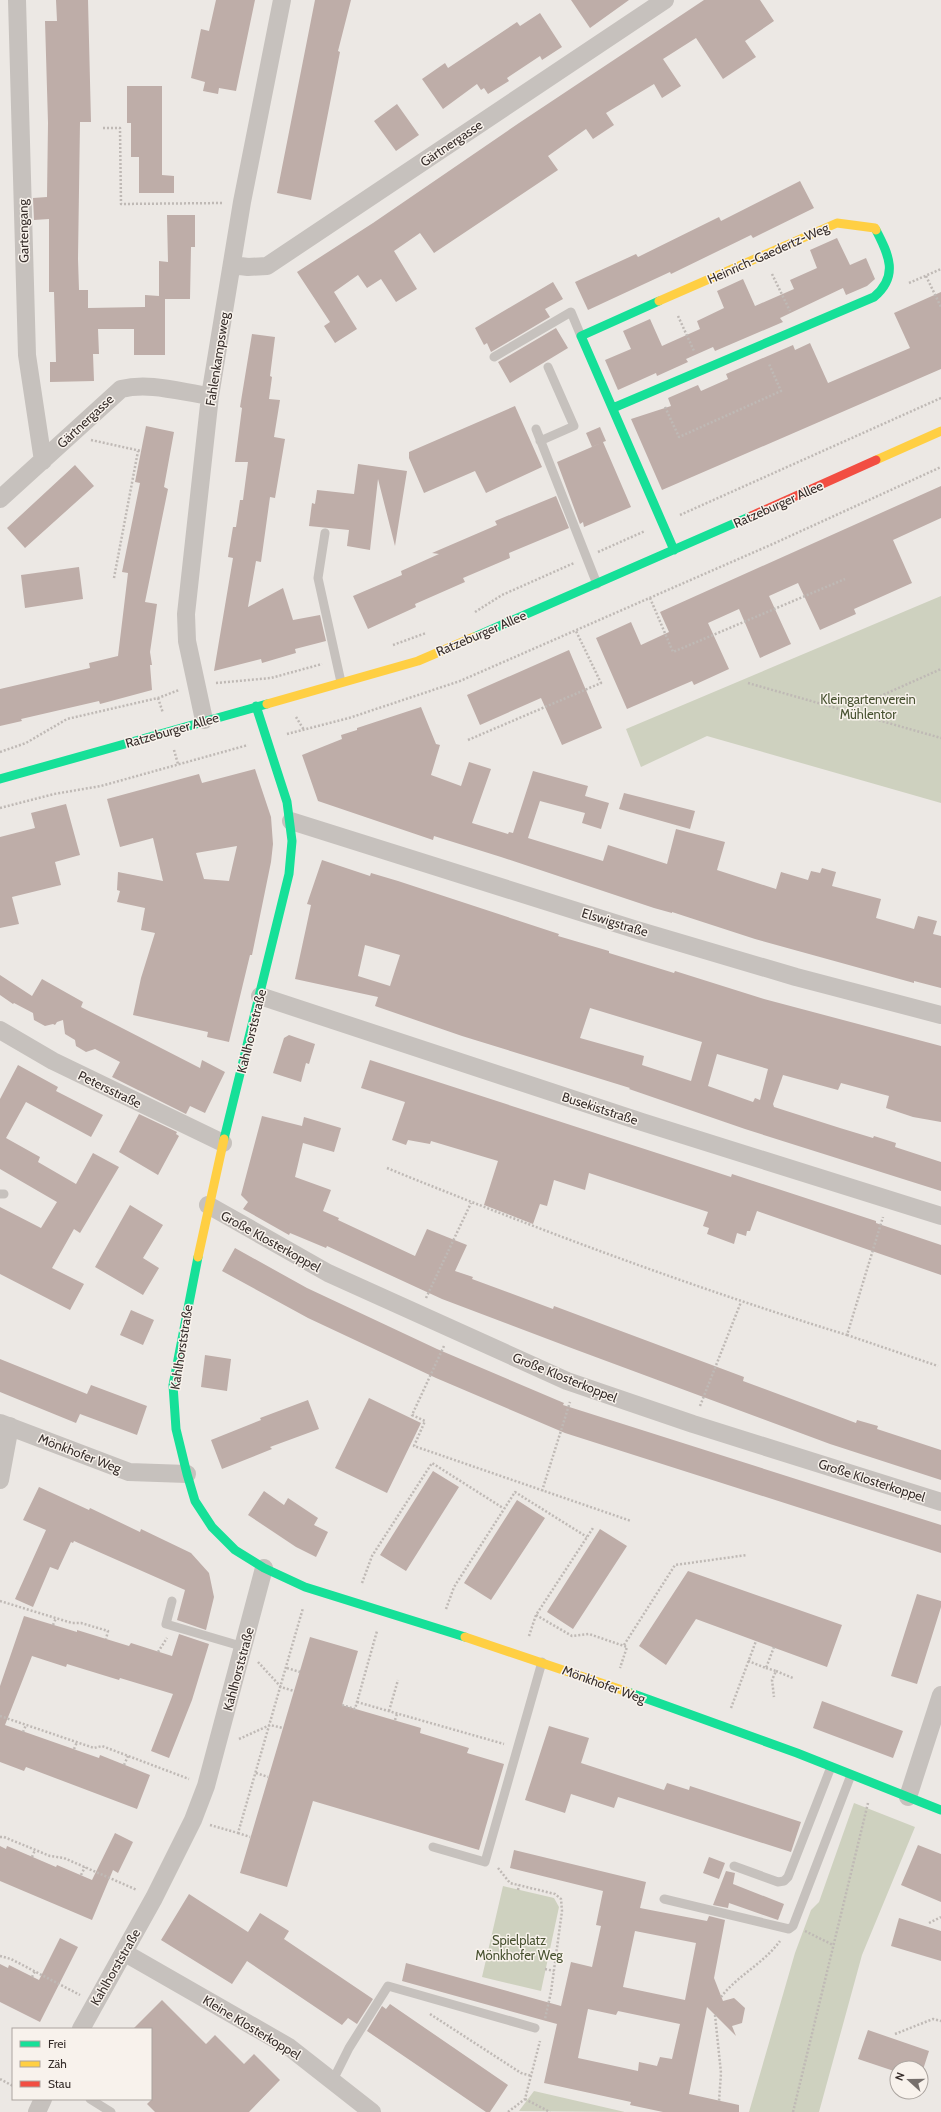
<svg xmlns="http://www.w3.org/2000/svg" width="941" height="2112" viewBox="0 0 941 2112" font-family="Cabin,sans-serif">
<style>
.green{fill:#ced1bf}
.building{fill:#beada8;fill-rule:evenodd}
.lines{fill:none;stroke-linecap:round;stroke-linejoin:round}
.path{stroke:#bfb9b5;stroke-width:2.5;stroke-dasharray:2 2;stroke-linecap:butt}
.lane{stroke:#c6c1bd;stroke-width:9}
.street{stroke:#c6c1bd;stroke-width:18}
.fast{stroke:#16e098;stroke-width:9}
.slow{stroke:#ffcf43;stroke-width:9}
.jam{stroke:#f24e42;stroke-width:9}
.labels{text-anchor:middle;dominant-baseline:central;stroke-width:3;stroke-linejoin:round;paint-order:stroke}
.street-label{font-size:13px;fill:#372e2b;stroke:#f8f2ec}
.park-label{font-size:13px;fill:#485231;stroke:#f8f2ec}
</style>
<rect width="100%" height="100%" fill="#ece8e4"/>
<!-- green -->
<path class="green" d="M941,596V803L707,736L641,767L626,729Z
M854,1803L915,1827L862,1955L819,2112H749L795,1953L811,1910L819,1902Z
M503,1886L554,1898L559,1907L541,1991L482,1977Z
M534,2091L625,2112L519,2111Z"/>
<!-- building -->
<path class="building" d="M56,0H88L91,122H80L78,259L79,290H88V308L145,307V295L159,296V261L168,262L167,215H195V247H191L190,299H165V355H134V329H98L99,354H93L94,381L50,382V362H56L54,292H49V219L34,220L33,198L47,197L48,123L45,21H57Z
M216,0H255L236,91L219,88L218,94L203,91L205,82L191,78L201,29L209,31Z
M315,0H351L338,51L340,52L311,200L277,193Z
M571,0H629L590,28Z
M704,0H760L774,21L745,41L756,57L723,79L696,38L663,59L681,86L662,98L654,84L606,113L614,125L593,139L586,129L548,156L558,170L434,253L420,233L394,251L417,289L396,302L381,279L367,288L358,275L334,292L357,329L335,343L324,326L330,322L297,272L373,223L519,123Z
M540,13L562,47L542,60L540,56L507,78L509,81L488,94L484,88L481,90L477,84L443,109L422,79L445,63L448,68L517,22L520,26Z
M127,86H162V175L174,176V193H139V157H131V123H127Z
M397,104L419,135L396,151L374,121Z
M800,181L814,208L753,238L751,235L671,274L670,272L588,310L575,282L636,254L638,257L719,217L721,221Z
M837,238L850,265L866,258L875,279L867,286L846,295L843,288L780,318L783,322L715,351L713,347L686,359L688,362L657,376L656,373L618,390L605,360L631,349L623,331L650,319L662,346L700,329L697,321L724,308L717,291L743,279L755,306L794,289L790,280L817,268L810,250Z
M553,282L563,299L545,309L550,317L491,352L487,343L484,345L475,328Z
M941,292V369L662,490L631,419L671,406L668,398L698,385L701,391L728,379L726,374L793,345L795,350L810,343L828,383L910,348L894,313Z
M556,328L568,348L510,383L498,362Z
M252,334L275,337L270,376L272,377L269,399L280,400L274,437L285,439L275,498L270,497L261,562L256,561L248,607L283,588L293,620L320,615L326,641L295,649L296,653L262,663L261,659L214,671L233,558L228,557L233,527H236L240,500H243L248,462H235L242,408L240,407Z
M515,406L542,467L486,493L475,471L424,493L409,458V452Z
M146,426L174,432L164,487L168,489L145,602L157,604L150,652L152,665H150L152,690L100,704L99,701L21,719L22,721L0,726V689L90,668L89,663L118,656L128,573L122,572L140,483L135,482Z
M600,427L606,441L603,442L631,507L584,527L583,522L580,524L557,462L601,443L592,447L586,433Z
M358,464L407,471L395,546L378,479L370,550L347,546L349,530L309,526L312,503L315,504L317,490L354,494Z
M75,465L94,486L25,548L7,528Z
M941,486V518L893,540L912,583L854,609L856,614L820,630L798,583L769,596L791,644L760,658L739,609L708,623L729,669L694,685L692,681L627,709L596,638L631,622L641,645L669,632L660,612Z
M556,496L569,528L509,553L510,558L463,578L465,582L415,604L416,607L368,629L353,596L402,575L401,571L439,554L432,553L497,525L495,521Z
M79,567L83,599L25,608L21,575Z
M569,650L602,728L562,745L541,698L480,725L467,695Z
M421,707L436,744L440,745L431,775L461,786L469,762L491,769L472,823L508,834L509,832L513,833L533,771L588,786L585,796L609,803L601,829L582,823L585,813L540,801L528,838L603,861L608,845L667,864L676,829L725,842L717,870L776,889L781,872L808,880L811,871L820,873L822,868L836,872L832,886L881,899L876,918L914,929L918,916L937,921L933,934L941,936V988L914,981V983L755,939L672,912V913L654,908L501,857L434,836L433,840L318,801L302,755L342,739L341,735L357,730V728Z
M255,769L271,817L273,844L271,862L252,955H250L229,1042L207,1037L208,1032L133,1015L141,978L155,933L141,930L145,908L117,902L120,891L117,890L118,872L163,881L153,838L120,847L107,799L199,774L202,783ZM237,846L229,881L204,879L196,853Z
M624,793L695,811L690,829L619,809Z
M66,804L80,855L55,862L61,885L12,897L19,924L0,928V837L35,828L31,813Z
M322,860L370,876L371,873L398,881L559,934L558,936L609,951V953L674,973L675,971L764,999L941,1046V1122L913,1117L886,1108L889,1096L841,1083L838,1090L783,1075L773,1104L774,1107L840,1128L873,1138L874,1136L896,1143L895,1147L941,1162V1191L745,1129L629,1089L630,1088L462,1036L375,1006L378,997L295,979L311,905L307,904ZM365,945L400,955L390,986L358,976ZM590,1008L702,1042L691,1081L642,1065L644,1056L580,1038ZM717,1054L768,1069L760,1100L755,1098L753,1102L708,1086Z
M0,975L32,996L42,979L83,1002L81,1007L200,1068L202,1060L225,1072L205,1113L190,1106L186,1114L112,1077L120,1062L95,1049L86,1052L76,1046L75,1040L65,1034L63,1020L57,1022L55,1025L53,1024L45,1026L34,1020L33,1013L14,1003L13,1004L0,995Z
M289,1035L315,1044L309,1064L306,1063L301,1082L273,1073L284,1038Z
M370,1060L731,1177L732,1174L876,1221V1223L941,1245V1275L757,1211L750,1231H747L746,1236L737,1233L734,1244L707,1234L709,1228L703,1226L708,1212L589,1173L585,1190L554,1180L547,1206L540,1204L533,1224L484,1205L498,1161L431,1141L430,1144L408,1140L406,1145L392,1140L405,1102L361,1088Z
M18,1065L58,1087L56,1091L103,1115L91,1137L26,1102L6,1138L40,1157L38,1162L76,1184L93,1153L119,1167L80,1233L74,1229L52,1268L84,1284L70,1310L0,1274V1207L41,1228L57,1202L0,1169V1099Z
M139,1114L177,1132L176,1134L179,1136L158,1175L119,1152Z
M262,1116L302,1126L304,1117L341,1128L334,1152L303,1143L295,1177L331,1190L323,1211L339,1218L338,1220L415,1256L427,1229L467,1245L455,1271L473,1277L472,1279L553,1309L554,1306L744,1377L743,1381L856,1423L857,1420L878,1426L877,1429L941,1450V1480L830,1444L574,1349L442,1299L327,1246L326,1248L290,1233L289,1235L243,1209L248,1202L241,1195Z
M130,1205L163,1225L143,1258L159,1268L143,1295L95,1267Z
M235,1248L307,1288L437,1349L564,1403L563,1405L941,1525V1553L565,1433L436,1378L308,1318L222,1271Z
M131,1310L154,1320L143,1345L120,1335Z
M205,1355L231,1359L227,1391L201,1387Z
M0,1359L87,1394L91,1385L147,1406L137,1435L80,1414L76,1423L0,1392Z
M369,1398L421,1423L387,1493L335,1468Z
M308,1400L319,1429L270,1447L272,1449L222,1469L211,1440L261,1420L260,1418Z
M433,1471L459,1487L406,1571L380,1555Z
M39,1487L89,1510L90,1508L140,1532L141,1529L191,1553L209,1573L214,1597L206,1630L177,1620L185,1590L74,1541L73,1543L71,1542L58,1570L50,1567L33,1607L15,1599L46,1530L23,1520Z
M264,1491L284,1505L288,1498L318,1518L314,1525L328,1532L316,1557L296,1547L248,1515Z
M517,1500L545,1518L491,1600L464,1583Z
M600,1529L627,1546L573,1629L547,1612Z
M688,1571L842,1625L827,1667L696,1619L666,1665L639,1646Z
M917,1594L941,1601V1607L917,1684L891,1676Z
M24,1616L77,1632V1630L129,1646L131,1643L172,1656L179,1634L209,1644L192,1700L169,1758L151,1751L173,1694L120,1678L119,1680L67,1664L66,1667L32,1656L5,1725L99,1758L100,1755L150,1775L137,1809L26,1767L24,1771L0,1762V1686Z
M310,1637L358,1651L342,1705L421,1728L420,1733L469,1748L467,1753L504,1764L479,1850L313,1801L287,1887L240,1873Z
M822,1701L903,1731L893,1758L813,1728Z
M549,1726L589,1738L581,1763L664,1790L667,1783L689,1790L690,1786L801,1822L791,1852L618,1797L614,1808L571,1794L565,1813L525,1800Z
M115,1833L133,1842L118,1873L113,1870L92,1920L0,1881V1846L6,1849L7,1846L56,1867L57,1865L92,1880Z
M918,1845L941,1854V1902L901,1885Z
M514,1850L646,1882L640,1908L707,1921L709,1916L725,1920L714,1978L723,2001L734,1998L745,2008L742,2023L732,2026L736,2036L707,2007L689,2094L739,2105V2112H663L630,2105L631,2102L544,2083L557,2024L402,1981L406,1963L561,2006L571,1962L592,1967L601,1926L596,1925L603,1891L510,1868ZM635,1931L696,1943L685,2000L623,1987ZM588,2009L616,2015L618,2011L680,2024L672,2059L660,2057L657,2066L639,2062L638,2071L578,2058Z
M709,1857L725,1863L719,1879L703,1873Z
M726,1871L735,1873L733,1884L784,1904L778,1920L729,1903L728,1908L713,1905Z
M189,1894L248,1932L260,1913L289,1931L284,1939L373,1999L357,2024L348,2018L342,2025L247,1961L232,1984L161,1940Z
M899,1918L941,1931V1961L891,1946Z
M60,1938L78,1947L40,2022L0,2002V1964L8,1968L9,1965L39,1980Z
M162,2000L206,2044L215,2035L244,2064L254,2054L280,2080L249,2112H155L147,2104L151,2100V2029H133Z
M390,2004L508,2085L490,2112H486L367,2031L382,2006L386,2009Z
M868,2030L929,2051L921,2076V2068H897V2072L858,2059Z"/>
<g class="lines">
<!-- path -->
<path class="path" d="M103,128H120L121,204L223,203
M772,274L790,311
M926,276L941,307
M909,283L941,269
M678,316L694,351
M665,407L679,437L781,391L769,364
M91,440L141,451
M680,515L941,398
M598,552L645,531
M114,578L138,451
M650,598L673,652L845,579
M475,612L502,595L574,563
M393,645L426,633
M216,683L271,678L322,664
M748,683L941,738
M158,698L163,713
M847,711L941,669
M296,717L304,730
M287,734L349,718L460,681L775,543L941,467
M468,740L601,683L576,631
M174,750L178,764
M0,752L26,743L67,719L158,698L179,690
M0,808L54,794L101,786L248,745
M387,1168C539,1230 691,1287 847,1335L883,1217
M426,1298L471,1203
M847,1335L938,1366
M444,1346L412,1415L425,1421L414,1446L631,1521
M700,1406L741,1302
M542,1491L570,1402
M362,1583L372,1556L432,1463L503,1508
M0,1601L72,1623H81L108,1631L106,1639
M446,1609L454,1587L515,1492L587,1537
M536,1615L572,1636L589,1634L627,1647L620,1668
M53,1625L56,1618
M529,1636L536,1615L593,1528
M624,1645L675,1565L747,1555
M158,1652L167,1638
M748,1661L766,1668L774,1647
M258,1662L281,1687L294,1691
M287,1668L300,1672
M766,1668L776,1671L772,1680L774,1697
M776,1671L793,1678
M357,1702L504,1744
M342,1705L355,1709L377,1631
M731,1708L756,1641
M389,1711L398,1680
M0,1716L94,1748L102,1746L189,1779
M395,1720L397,1714
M23,1732L26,1725
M239,1739L270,1725L283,1728
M74,1749L77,1742
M124,1765L128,1756
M256,1773L268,1777
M210,1825L238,1833L303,1608
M238,1833L250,1837
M0,1837H4L50,1856L64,1858L137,1890
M32,1857L35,1850
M498,1868L510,1883L555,1894L561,1899L562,1911L551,1992L545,2019
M81,1875L85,1867
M518,1890L519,1885
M929,1923L941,1917
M805,1931L833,1945
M0,1956L11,1959L80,1995
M545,1969L554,1971
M32,1977L35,1971
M721,1997C738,1975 763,1964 780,1941
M430,2014L521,2073L532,2076
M715,2015L721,2073L719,2101
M895,2034L933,2019L941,2021
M0,2079L13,2086
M525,2099L550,2112
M508,2112L525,2099L540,2041
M793,2112L868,1803"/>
<!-- lane -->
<path class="lane" d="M494,357L571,312L581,336
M536,429L597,584
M540,441L574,426L548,367
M325,533L318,578L341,682
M0,1194H4
M172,1601L166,1624L244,1647
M433,1847L485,1862L542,1662
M734,1866L778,1882L784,1881L788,1877L831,1767
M664,1899L789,1929L793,1926L851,1775
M333,2080L349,2048L388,1986L535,2028
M90,2099L111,2112"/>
<!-- street -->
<path class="street" d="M17,0L27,355L43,461
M232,265L248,267L267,266L665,0
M0,499L121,389C150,382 180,392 210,396
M204,720L187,641L186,614L210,396L242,202L282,0
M291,821L637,930L796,977L941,1015
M260,996L642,1122L941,1216
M0,1030L53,1061L223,1143
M208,1205L328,1273L567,1381L693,1424L941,1502
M0,1423L129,1472L187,1474
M0,1480L10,1426
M908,1797L941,1695
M125,1953L289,2047L372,2112
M81,2029L154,1898L193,1820L206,1786L264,1568
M37,2112L43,2099"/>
<!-- fast -->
<path class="fast" d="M659,301L581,336L674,550
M613,408L874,297C899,276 889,255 876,230
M474,637L751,516
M0,779L267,704
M224,1139L289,874L292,841L287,802L256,706
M198,1257L173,1385L176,1429L187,1474L195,1501L212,1527L235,1550L264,1568L305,1587L465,1637
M628,1692L797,1753L941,1810"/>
<!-- slow -->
<path class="slow" d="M659,301L837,223L875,228L876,230
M876,460L941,431
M267,704L418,661L474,637
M198,1257L224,1139
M465,1637L628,1692"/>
<!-- jam -->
<path class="jam" d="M751,516L876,460"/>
</g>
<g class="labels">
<!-- street labels -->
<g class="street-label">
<text transform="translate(451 143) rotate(-34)">Gärtnergasse</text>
<text transform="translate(23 231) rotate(-91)">Gartengang</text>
<text transform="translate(768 253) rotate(-24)">Heinrich-Gaedertz-Weg</text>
<text transform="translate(217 359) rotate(-81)">Fahlenkampsweg</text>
<text transform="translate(85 421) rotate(-43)">Gärtnergasse</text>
<text transform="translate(778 504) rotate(-24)">Ratzeburger Allee</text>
<text transform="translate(481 633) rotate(-23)">Ratzeburger Allee</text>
<text transform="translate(172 730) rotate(-16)">Ratzeburger Allee</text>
<text transform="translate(615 922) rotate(17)">Elswigstraße</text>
<text transform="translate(251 1031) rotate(-76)">Kahlhorststraße</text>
<text transform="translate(110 1089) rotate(26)">Petersstraße</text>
<text transform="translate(600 1108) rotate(18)">Busekiststraße</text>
<text transform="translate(271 1241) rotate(29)">Große Klosterkoppel</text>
<text transform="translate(181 1347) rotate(-81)">Kahlhorststraße</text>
<text transform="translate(565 1377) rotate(22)">Große Klosterkoppel</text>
<text transform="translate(80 1453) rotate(21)">Mönkhofer Weg</text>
<text transform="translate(872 1480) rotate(18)">Große Klosterkoppel</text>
<text transform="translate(238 1669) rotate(-75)">Kahlhorststraße</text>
<text transform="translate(604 1684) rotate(20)">Mönkhofer Weg</text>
<text transform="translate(115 1967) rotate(-60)">Kahlhorststraße</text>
<text transform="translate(252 2027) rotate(31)">Kleine Klosterkoppel</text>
</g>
<!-- park labels -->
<g class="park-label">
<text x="868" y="699">Kleingartenverein<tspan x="868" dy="15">Mühlentor</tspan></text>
<text x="519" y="1940">Spielplatz<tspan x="519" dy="15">Mönkhofer Weg</tspan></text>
</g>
</g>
<!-- legend -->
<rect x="12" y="2028" width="140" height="72" fill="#f8f2ec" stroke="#aba49f"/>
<rect x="20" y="2041" width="20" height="6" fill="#16e098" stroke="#aba49f"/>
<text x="48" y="2048" font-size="12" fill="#372e2b">Frei</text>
<rect x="20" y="2061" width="20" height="6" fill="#ffcf43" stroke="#aba49f"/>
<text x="48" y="2068" font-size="12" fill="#372e2b">Zäh</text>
<rect x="20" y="2081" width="20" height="6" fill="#f24e42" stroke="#aba49f"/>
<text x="48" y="2088" font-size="12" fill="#372e2b">Stau</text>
<!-- north arrow -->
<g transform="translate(909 2080) rotate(291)"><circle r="19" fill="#f8f2ec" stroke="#aba49f"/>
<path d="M0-3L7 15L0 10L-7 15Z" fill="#766f6c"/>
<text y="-6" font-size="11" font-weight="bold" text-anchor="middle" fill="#372e2b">N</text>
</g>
</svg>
